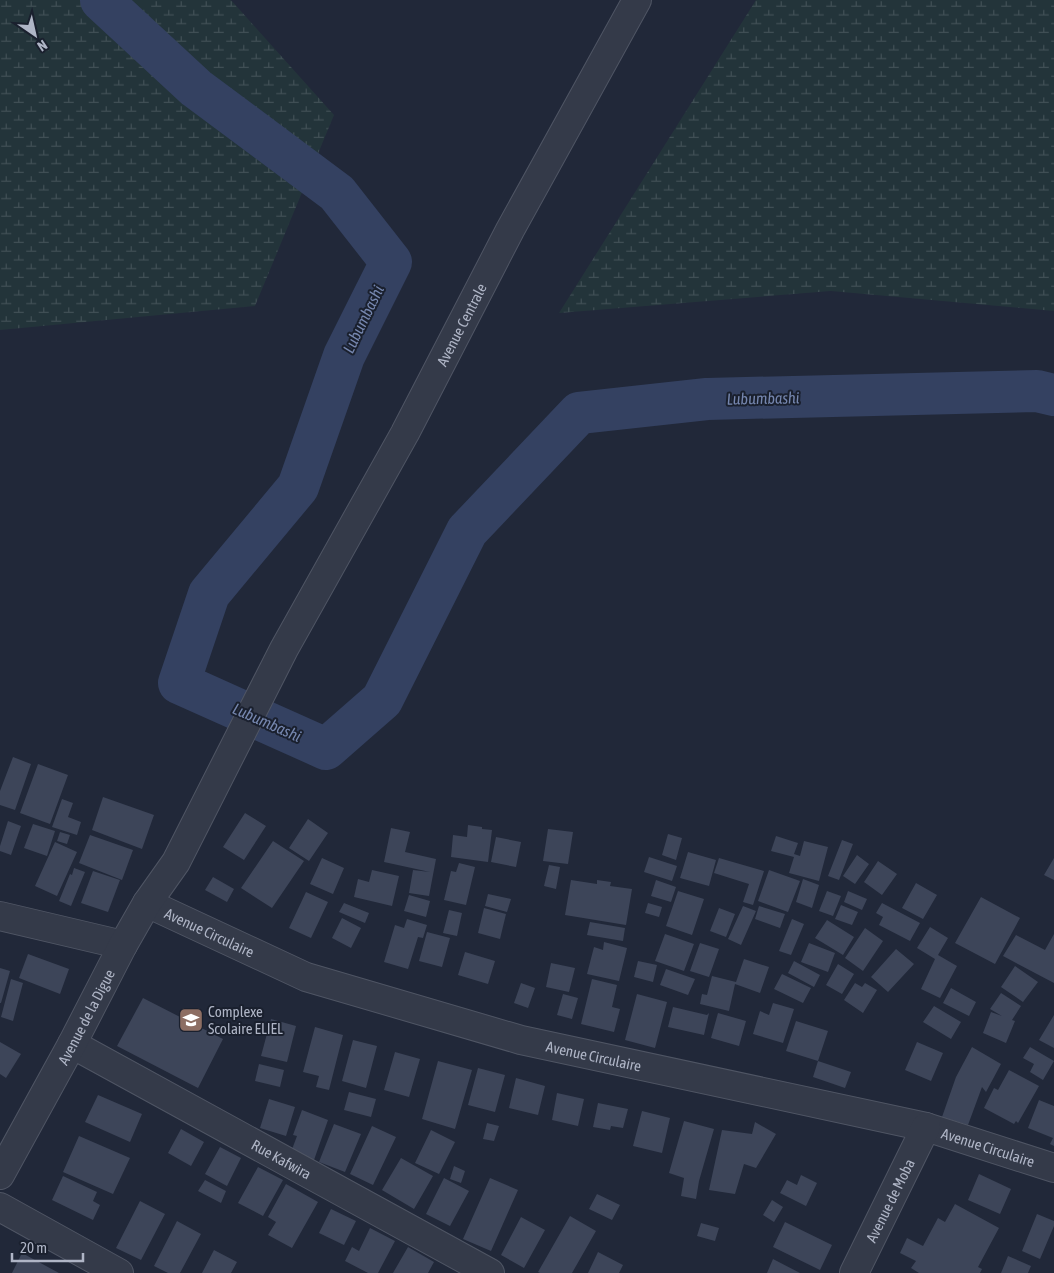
<svg xmlns="http://www.w3.org/2000/svg" width="1054" height="1273" viewBox="0 0 1054 1273" font-family="'Asap Condensed',sans-serif">
<style>
.wetland{fill:url(#wetland-marsh)}
.lines{fill:none;stroke-linecap:round;stroke-linejoin:round}
.river{stroke:#344161;stroke-width:42}
.building{fill:#3d4559}
.minor-casing{stroke:#4f5564;stroke-width:30}
.tertiary-casing{stroke:#4f5564;stroke-width:30}
.minor{stroke:#343a49;stroke-width:28}
.tertiary{stroke:#343a49;stroke-width:28}
.labels{text-anchor:middle;dominant-baseline:central;stroke-width:4;stroke-linejoin:round;paint-order:stroke}
.street-label{font-size:15px;fill:#afb5c6;stroke:#1a202e}
.poi-label{font-size:15px;fill:#afb5c6;stroke:#1a202e;text-anchor:start}
.water-label{font-size:16px;font-style:italic;fill:#7687af;stroke:#1a202e}
</style>
<defs>
<pattern id="wetland-marsh" width="20" height="14" patternUnits="userSpaceOnUse" patternTransform="scale(1.25)"><rect width="20" height="14" fill="#23343a"/><path d="M1 5h8M5 5V1M11 12h8M15 12V8" fill="none" stroke="#404f55"/></pattern>
</defs>
<rect width="100%" height="100%" fill="#212839"/>
<!-- wetland -->
<path class="wetland" d="M0,0H231L334,115L255,306L0,330Z
M756,0H1054V311L831,291L559,313Z"/>
<g class="lines">
<!-- river -->
<path class="river" d="M101,0L196,88L337,193L391,262L344,356L298,487L209,594L179,683L326,749L382,700L467,531L579,413L707,399L1037,391L1054,395"/>
</g>
<!-- building -->
<path class="building" d="M13,757L31,764L15,810L0,805V791Z
M38,764L68,775L50,824L20,813Z
M103,797L154,815L142,849L92,830Z
M62,799L73,803L68,817L81,822L77,835L52,827Z
M245,813L266,826L244,860L223,847Z
M308,819L328,833L309,861L289,848Z
M8,821L21,826L11,855L0,851V846Z
M33,824L55,831L47,856L24,848Z
M468,825L482,827V829L492,830L488,862L451,857L453,835L467,837Z
M391,828L410,832L405,852L436,859L429,896L409,893L413,870L430,872L384,862Z
M548,829L573,832L568,864L543,861Z
M60,832L70,835L67,844L57,841Z
M668,834L682,838L676,860L662,855Z
M90,835L133,850L122,880L79,863Z
M776,836L798,843L794,854L800,856L804,841L828,847L819,881L789,873L794,857L771,851Z
M496,837L521,842L516,867L491,862Z
M842,840L853,844L839,880L828,876Z
M273,841L304,861L272,908L241,888Z
M55,842L77,852L57,896L35,886Z
M688,852L716,860L709,886L680,878Z
M857,855L869,864L855,884L843,876Z
M649,857L677,866L672,881L644,872Z
M322,858L344,868L333,894L310,884Z
M719,858L764,871L753,905L743,902L749,884L714,873Z
M1054,858V880L1044,875Z
M878,861L897,874L882,895L864,882Z
M459,863L475,867L466,905L444,900L451,871L456,872Z
M549,865L560,867L556,889L544,886Z
M74,868L85,872L71,906L59,901L70,874L72,875Z
M372,870L399,876L392,906L354,897L358,879L369,882Z
M769,870L800,881L788,912L758,901Z
M93,871L120,880L108,912L81,903Z
M213,877L234,889L227,902L205,890Z
M803,879L819,885L812,908L796,902Z
M571,880L597,884V880L611,882L610,886L632,889L626,925L565,915Z
M656,880L676,887L671,902L651,896Z
M916,883L937,895L923,919L902,908Z
M678,891L704,899L692,935L666,926Z
M827,891L841,896L833,916L819,911Z
M848,891L867,899L862,910L844,902Z
M306,892L328,902L311,938L289,928Z
M488,894L511,899L507,912L485,906Z
M409,895L430,901L426,917L404,911Z
M981,897L1020,918L995,964L955,943Z
M344,903L369,913L365,923L339,912Z
M648,903L662,907L659,917L645,913Z
M882,903L920,923L910,941L879,925L883,917L876,913Z
M841,905L858,912L852,925L835,919Z
M743,906L756,911L741,945L728,939Z
M759,906L785,914L780,928L755,919Z
M484,908L506,914L500,939L478,933Z
M719,908L735,914L726,937L710,931Z
M449,910L462,913L457,936L443,933Z
M342,918L361,928L351,948L332,938Z
M407,919L427,925L423,938L418,937L408,969L384,962L395,925L404,928Z
M792,919L804,924L791,955L779,951Z
M827,920L854,937L843,955L815,938Z
M590,922L625,928L623,941L587,935Z
M930,927L948,938L938,955L957,966L940,998L921,989L935,959L917,948Z
M865,928L883,941L863,971L845,958Z
M427,932L450,938L442,967L419,961Z
M665,934L694,944L684,971L655,961Z
M1054,934V983L1003,956L1016,935L1045,950Z
M604,942L627,948L619,981L587,974L594,947L603,950Z
M700,943L719,949L709,977L690,971Z
M809,943L835,953L828,972L801,962Z
M896,949L914,964L888,992L871,977Z
M465,952L495,961L488,984L458,975Z
M28,954L69,969L60,994L19,978Z
M744,959L769,967L760,993L735,984L729,1011L700,1004L702,994L707,995L712,976L736,982Z
M638,961L657,965L653,982L634,977Z
M794,961L820,975L814,987L788,973Z
M551,963L575,968L569,992L546,987Z
M838,964L854,974L842,994L826,985Z
M1015,966L1038,982L1023,1002L1001,987Z
M0,968L10,971L1,1003H0Z
M666,969L695,979L688,995L660,985Z
M782,974L811,988L803,1003L774,989Z
M11,979L23,983L13,1021L1,1017Z
M592,979L617,985L612,1007L620,1009L614,1032L581,1024Z
M521,983L535,988L528,1008L514,1003Z
M855,983L862,987L865,983L877,990L863,1013L844,1000Z
M951,988L976,1002L969,1016L943,1003Z
M1001,993L1021,1006L1012,1020L1015,1021L1006,1043L983,1033L991,1012L1002,1016L990,1009Z
M563,994L578,998L572,1019L557,1015Z
M637,994L667,1002L655,1048L625,1040Z
M143,998L223,1039L198,1088L117,1046Z
M773,1003L794,1009L783,1043L753,1034L760,1011L769,1015Z
M934,1006L961,1022L951,1039L923,1022Z
M673,1007L707,1015L709,1013L704,1035L668,1027Z
M718,1013L746,1021L739,1046L711,1038Z
M1054,1015V1048L1039,1040Z
M271,1019L296,1026L287,1062L261,1056Z
M796,1021L828,1031L818,1061L851,1072L845,1088L813,1077L818,1061L786,1051Z
M315,1027L343,1035L329,1090L316,1087L319,1076L303,1072Z
M353,1040L377,1046L366,1088L342,1081Z
M0,1042L21,1054L6,1078L0,1074Z
M917,1042L943,1053L931,1081L905,1070Z
M972,1047L1001,1064L986,1092L982,1087L968,1125L942,1117L956,1077Z
M1030,1047L1054,1061L1043,1080L1030,1072L1034,1064L1023,1058Z
M395,1052L420,1059L409,1097L384,1090Z
M438,1061L472,1070L455,1129L422,1119Z
M259,1064L284,1070L280,1087L255,1081Z
M478,1068L505,1075L495,1112L468,1105Z
M1009,1070L1039,1086L1018,1123L1016,1121L1014,1124L984,1108L994,1088L998,1090Z
M516,1078L545,1086L538,1115L509,1108Z
M349,1092L376,1099L371,1117L344,1110Z
M557,1093L584,1099L578,1126L552,1120Z
M98,1095L142,1114L130,1142L85,1122Z
M269,1099L295,1107L286,1136L260,1128Z
M1039,1100L1054,1106V1146L1050,1144L1053,1138L1028,1128Z
M598,1103L628,1109L623,1128L611,1126L610,1130L593,1127Z
M302,1110L328,1120L314,1160L291,1152L297,1136L293,1135Z
M642,1111L670,1118L662,1153L633,1146Z
M684,1121L714,1129L699,1181L696,1199L681,1196L684,1178L669,1173Z
M755,1122L776,1134L756,1168L744,1164L735,1194L709,1190L722,1130L752,1134Z
M487,1123L499,1126L494,1141L483,1139Z
M334,1124L361,1134L345,1172L319,1162Z
M372,1126L396,1137L373,1185L350,1174Z
M181,1129L204,1142L191,1166L168,1153Z
M431,1130L455,1142L439,1174L415,1163Z
M79,1136L130,1158L113,1194L63,1172Z
M220,1147L241,1158L227,1186L205,1174Z
M401,1158L433,1176L414,1209L382,1190Z
M454,1166L465,1171L461,1183L450,1179Z
M258,1167L283,1180L263,1216L238,1203Z
M979,1174L1011,1189L1000,1214L968,1200Z
M801,1175L817,1183L806,1206L780,1193L787,1180L797,1185Z
M63,1176L97,1192L93,1201L100,1205L93,1220L52,1200Z
M444,1178L469,1191L450,1226L426,1214Z
M490,1178L518,1190L491,1251L463,1239Z
M205,1180L226,1191L221,1203L198,1191Z
M286,1184L318,1202L292,1248L268,1235L276,1222L268,1217Z
M597,1194L620,1205L612,1220L589,1209Z
M772,1200L783,1207L774,1222L763,1215Z
M140,1201L165,1214L141,1260L116,1248Z
M955,1204L999,1228L978,1267L982,1269L980,1273H919L911,1268L916,1261L900,1253L907,1238L923,1246L938,1218L945,1222Z
M331,1209L356,1221L344,1245L319,1233Z
M1037,1214L1054,1221V1226L1040,1259L1022,1251Z
M570,1216L596,1231L572,1273H540L538,1272Z
M521,1217L545,1230L524,1268L501,1255Z
M177,1221L201,1234L180,1273H168L154,1266Z
M785,1222L832,1245L820,1270L773,1247Z
M701,1223L719,1228L715,1241L697,1236Z
M370,1228L395,1241L378,1273H368L345,1261L352,1247L359,1251Z
M408,1247L434,1262L428,1273H393Z
M214,1250L237,1262L231,1273H202Z
M598,1252L623,1265L619,1273H588Z
M22,1253L59,1273H12Z
M1008,1256L1031,1266L1028,1273H1001Z
M773,1259L800,1273H767Z"/>
<g class="lines">
<defs>
<g id="minor">
<path id="s1" d="M147,903L306,977L521,1040L926,1127L1054,1168"/>
<path d="M0,916L123,945"/>
<path id="s2" d="M72,1044L490,1273"/>
<path d="M0,1207L119,1273"/>
<path id="s3" d="M854,1273L926,1127"/>
</g>
<g id="tertiary">
<path id="s4" d="M0,1175L72,1044L123,945L147,903L176,862L284,649L405,433L510,230L637,0"/>
</g>
</defs>
<!-- minor casing -->
<use href="#minor" class="minor-casing"/>
<!-- tertiary casing -->
<use href="#tertiary" class="tertiary-casing"/>
<!-- minor -->
<use href="#minor" class="minor"/>
<!-- tertiary -->
<use href="#tertiary" class="tertiary"/>
</g>
<!-- icons -->
<defs>
<symbol id="school-square" viewBox="-11 -11 22 22"><rect x="-9" y="-9" width="18" height="18" rx="4" fill="#8d6e63" stroke="#1a202e"/><path d="M0-5L7-2L0 1L-7-2ZM-4 1L0 2.5L4 1V4Q0 6-4 4Z" fill="#fff"/></symbol>
</defs>
<g fill-rule="evenodd">
<use href="#school-square" x="177" y="1006" width="28" height="28"/>
</g>
<g class="labels">
<!-- street labels -->
<g class="street-label">
<text stroke="none"><textPath href="#s4" startOffset="968">Avenue Centrale</textPath></text>
<text stroke="none"><textPath href="#s1" startOffset="69">Avenue Circulaire</textPath></text>
<text stroke="none"><textPath href="#s4" startOffset="180">Avenue de la Digue</textPath></text>
<text stroke="none"><textPath href="#s1" startOffset="474">Avenue Circulaire</textPath></text>
<text stroke="none"><textPath href="#s1" startOffset="879">Avenue Circulaire</textPath></text>
<text stroke="none"><textPath href="#s2" startOffset="239">Rue Kafwira</textPath></text>
<text stroke="none"><textPath href="#s3" startOffset="81">Avenue de Moba</textPath></text>
</g>
<!-- poi labels -->
<g class="poi-label">
<text x="208" y="1011">Complexe<tspan x="208" dy="17">Scolaire ELIEL</tspan></text>
</g>
<!-- water labels -->
<g class="water-label">
<text transform="translate(363 319) rotate(-64)">Lubumbashi</text>
<text transform="translate(763 398) rotate(-1)">Lubumbashi</text>
<text transform="translate(267 722) rotate(24)">Lubumbashi</text>
</g>
</g>
<!-- north arrow -->
<g transform="translate(35 35) rotate(146)" stroke="#1a202e" stroke-width="4" paint-order="stroke">
<path d="M0-4L9 19L0 12L-9 19Z" fill="#afb5c6"/>
<text y="-8" font-size="14" font-weight="bold" text-anchor="middle" fill="#afb5c6">N</text>
</g>
<!-- scale -->
<path d="M12 1253v8h71v-8" fill="none" stroke="#afb5c6" stroke-width="2.5"/>
<text x="20" y="1253" font-size="15" fill="#afb5c6" stroke="#1a202e" stroke-width="4" paint-order="stroke">20 m</text>
</svg>
